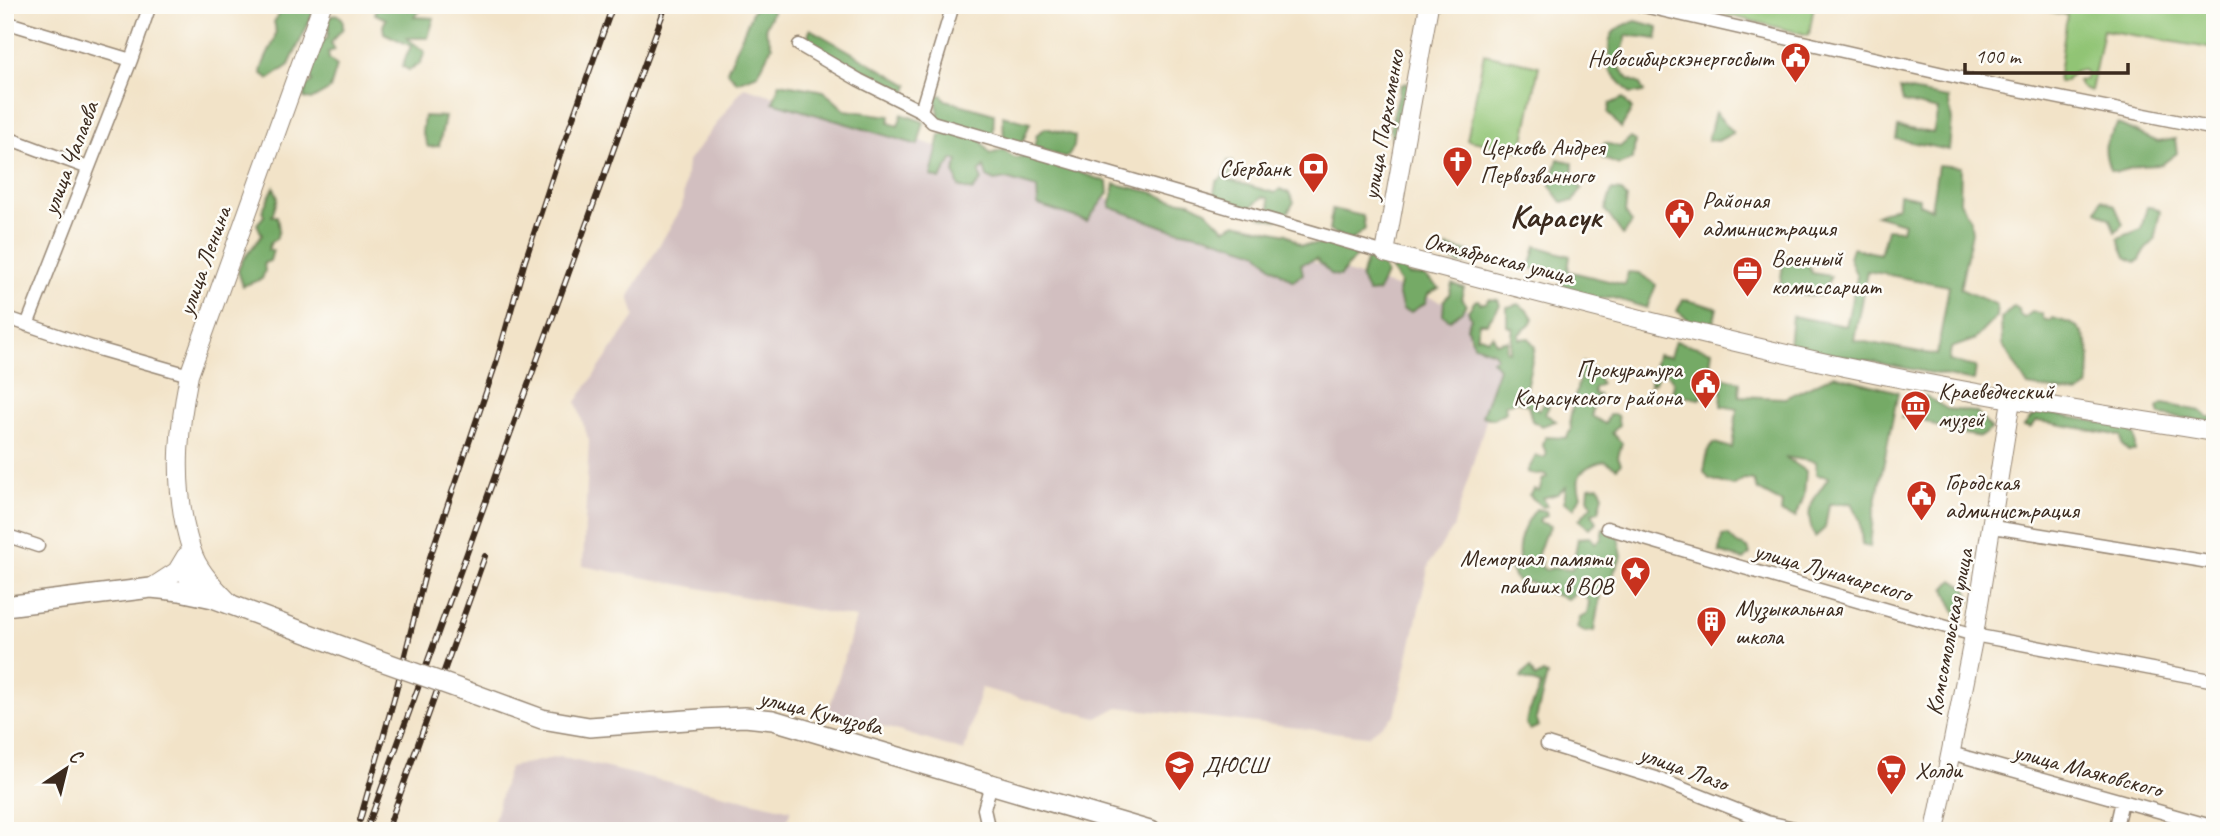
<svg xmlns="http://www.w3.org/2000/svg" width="2220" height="836" viewBox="0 0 2220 836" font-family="Caveat,sans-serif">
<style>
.industrial{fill:#d2bfc0}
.green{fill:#91c475;stroke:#66774a;stroke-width:2}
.forest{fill:#74aa66;stroke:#586a42;stroke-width:2;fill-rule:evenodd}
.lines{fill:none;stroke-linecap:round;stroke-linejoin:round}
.street-casing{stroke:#968673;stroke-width:15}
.secondary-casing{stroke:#968673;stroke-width:20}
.primary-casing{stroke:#968673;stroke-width:22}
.street{stroke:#fff;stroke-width:12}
.secondary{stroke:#fff;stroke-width:18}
.primary{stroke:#fff;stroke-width:19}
.rail-casing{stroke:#3b2a1e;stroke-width:6}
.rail{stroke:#fdfcf7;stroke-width:3.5;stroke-dasharray:10;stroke-linecap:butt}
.primary-bridge-casing{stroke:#968673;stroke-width:22;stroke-linecap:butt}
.primary-bridge{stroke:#fff;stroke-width:19}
.labels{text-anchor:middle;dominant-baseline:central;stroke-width:5;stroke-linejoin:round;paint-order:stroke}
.poi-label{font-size:24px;fill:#3b2a1e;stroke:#fdfcf7;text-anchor:start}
.street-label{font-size:24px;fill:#3b2a1e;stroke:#fdfcf7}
.district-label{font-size:32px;font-weight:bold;fill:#3b2a1e;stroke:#fdfcf7}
</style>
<rect width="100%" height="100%" fill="#fdfcf7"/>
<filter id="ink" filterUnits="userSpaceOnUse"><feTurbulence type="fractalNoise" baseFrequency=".0143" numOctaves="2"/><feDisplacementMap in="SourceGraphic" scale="14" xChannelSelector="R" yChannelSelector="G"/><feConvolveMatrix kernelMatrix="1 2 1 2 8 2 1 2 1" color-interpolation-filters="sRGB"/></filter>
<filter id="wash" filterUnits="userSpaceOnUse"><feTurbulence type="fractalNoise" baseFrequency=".00686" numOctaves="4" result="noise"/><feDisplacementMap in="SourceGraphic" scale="28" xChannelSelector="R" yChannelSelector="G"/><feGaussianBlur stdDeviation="1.57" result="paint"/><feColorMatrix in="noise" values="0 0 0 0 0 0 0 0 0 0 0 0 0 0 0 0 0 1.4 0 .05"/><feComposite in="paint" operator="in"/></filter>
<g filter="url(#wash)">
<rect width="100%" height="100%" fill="#f2e3c8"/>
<!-- industrial -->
<path class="industrial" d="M744,87L1477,312L1468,338L1507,352L1453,528L1429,564L1395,715L1368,736L1118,707L1097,718L981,688L964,751L829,710L856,618L583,566L589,441L576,402L635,316L629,296L682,207L687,163Z
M559,757L774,806L791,810L783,831H491L509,767Z"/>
<!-- green -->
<path class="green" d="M1686,5H1814L1809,35Z
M2022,5H2215V49L2103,30L2091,91L2081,87L2078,81L2086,79L2085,71C2073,67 2072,75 2065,82H2058L2067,15Z
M1484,54L1539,66L1522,151L1467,140Z"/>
<!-- forest -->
<path class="forest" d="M284,5H313L315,9L289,65L269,79L261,73C263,55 281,41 274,22Z
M376,5H402L401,7L408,9L425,6L414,17L434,18L428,38H407L425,52L420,64L409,70L402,66L411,46L384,33L383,26L386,19L375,14Z
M761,5H775L765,29L772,46L758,74L737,82L727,71L753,10Z
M336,14L342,18C346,35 337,30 331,43L335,50L328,52L329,59L337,66L330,89L311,100L304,98L306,86L312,82V79L308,77L321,41L327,39C330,31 327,22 331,16Z
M1636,21L1658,27L1657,39L1627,35L1618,66L1629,79L1640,84L1644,92L1631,94L1610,71C1610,40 1602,31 1636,21Z
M810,29L909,85L906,96L807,41Z
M780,83L824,91L845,110L890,116L889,123L898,126L902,114L924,122L918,145L773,102Z
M1407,83L1410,92L1398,114L1403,127L1397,140L1392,139L1390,128L1401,85Z
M1900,89L1948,98L1952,120L1949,150L1896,139L1898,127L1933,133L1938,110L1903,102Z
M942,95L945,100L994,114L993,136L933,119L939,113L935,96Z
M1623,98L1632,109L1621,128L1608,113L1610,104Z
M1715,112L1733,133L1718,141L1708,140Z
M424,116L445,117L439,146L428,147L422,132Z
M1003,116L1030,123L1021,146L1004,143Z
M2118,124L2158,142L2175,139L2177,153L2161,165L2139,166L2118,172L2110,170C2102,147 2104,143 2118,124Z
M1046,128L1075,136L1074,147L1066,158L1034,147L1037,134Z
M958,131L980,139L990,154L1003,150L1015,158L1029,155L1107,182L1108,193L1087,221L1038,205L1037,188L1006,179L995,181L987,177L984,167L979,173L982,180L972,191L959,187L954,172L958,161L953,159L940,179L931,176L940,135Z
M1630,138L1635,141L1633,159L1619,165L1602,158L1600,149L1605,143L1620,147Z
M1558,159L1573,163V181L1582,188L1574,201L1562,202L1550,186Z
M1228,161L1233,162L1229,180L1275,193L1280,189L1289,193L1294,202L1288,212L1277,220L1261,217L1271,212L1268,198L1262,197L1251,208L1213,200L1216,182L1224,176Z
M1938,165L1961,167L1960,202L1970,219L1972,232L1960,289L1997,305L1996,317L1974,340L1951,348L1949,361L1976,367L1974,381L1789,346L1792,316L1846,326L1857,277L1849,257L1852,248L1880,254L1887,229L1902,230L1904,223L1876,215L1898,206L1899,194L1919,198V204L1931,209ZM1867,271L1949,286L1937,355L1854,340Z
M1115,184L1151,192L1168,199L1190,202L1206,210L1225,229L1236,223L1287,234L1301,245L1330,244L1352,249L1356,256L1340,276L1332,275L1316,259L1301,264L1303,274L1293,281L1271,266L1258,252L1207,236L1167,228L1110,207Z
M274,187L278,198L272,216H277L279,230L276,239L271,242L268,250H273L270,261L264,263L265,271L262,279L243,286L238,271L242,261L262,235L257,224L264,216L262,211Z
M1612,190L1621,191L1627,198L1625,212L1632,223L1623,235L1605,210Z
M2101,199L2115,206L2123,224L2115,232L2110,219L2097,211Z
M2152,206L2160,211L2154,241L2145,250L2140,260L2135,262L2126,257L2118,238L2141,229L2147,207Z
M1332,209L1363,216L1365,229L1351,241L1329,231Z
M1536,246L1570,256L1568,271L1625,285L1628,272L1639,273L1656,285L1647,308L1611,297L1590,300L1562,285L1559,275L1530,268Z
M1447,247L1475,253L1478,261L1459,264L1447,258Z
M1784,256L1806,261L1812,273L1831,276L1821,296L1779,293Z
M1367,257L1380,258L1386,274L1378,292L1368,293L1361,279Z
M1401,267L1409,275L1425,276L1439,288L1428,294L1425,303L1411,312L1403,310L1398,292L1400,283L1391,270Z
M1452,284L1464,288L1461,298L1466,304L1462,311L1450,320L1443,315L1444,300L1449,295Z
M1488,299L1498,300L1500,305L1487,323H1479L1476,337L1480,336L1488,339L1493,335L1496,343L1508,340L1506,350L1510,351L1513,328L1507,326V307L1519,304L1529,312L1533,318L1530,325L1519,334V339L1529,338L1535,347L1524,397L1529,399L1531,396L1535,407L1539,410L1543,404L1549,406L1545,414L1556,421L1542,426L1532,421L1528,405L1516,401L1505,405L1506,412L1493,419L1482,416L1499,368L1492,360L1497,357L1494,352L1474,345L1467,327L1471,318L1468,311L1475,301L1479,300L1480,303H1486Z
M1683,299L1717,308L1713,323L1692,322L1677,311Z
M2014,306L2019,309L2020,315L2024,318L2032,312L2042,314L2043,319L2051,321L2053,318C2059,320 2069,322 2075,326C2094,340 2091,368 2087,387L2078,394L2028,386L2002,344L2001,319Z
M1675,341L1712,351L1707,387L1700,399L1672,393L1674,382L1666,371L1659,374L1655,382L1650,385L1657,355L1670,357Z
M1583,363L1590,369L1601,372L1598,376L1601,384L1594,388V394L1599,395L1593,402L1592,416L1605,424L1609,415H1617L1619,425L1612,433L1622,443L1618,457L1621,463L1617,468L1605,461C1584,466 1573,473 1581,496L1574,508L1564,502L1566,487L1557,494L1543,498L1547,506L1542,507L1529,495L1534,489L1539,491L1543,479L1547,477L1545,474L1537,475L1527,472L1536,456L1544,458L1547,454L1542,444L1546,437L1566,438L1571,430L1570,418Z
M1834,375L1898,392L1873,517L1870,547L1862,544L1860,520L1851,503L1829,504L1825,528L1815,537C1802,510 1813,499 1829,477L1816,475V462L1785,457L1806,471L1804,496L1796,517L1781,513L1782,503L1758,490L1753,480L1744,479L1733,486L1709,479L1704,472L1708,450L1714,443L1732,448L1737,409L1721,406L1723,377L1740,382L1739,396L1785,398Z
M1926,396L1947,409L1976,412L1991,429L1980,437L1947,431L1918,417L1901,418L1909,398Z
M2163,404L2201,411L2208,417H2215V425L2191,419L2160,415L2158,408Z
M2041,412L2126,427L2135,436V451H2128L2122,445L2121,436C2093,431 2066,425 2037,421L2030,428L2024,426L2031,418Z
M1599,486L1603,495L1599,511L1592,513L1597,522L1589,528L1579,520L1592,505L1588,498L1589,487Z
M1536,509L1546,511L1547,516L1540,518L1539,522L1551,526L1544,537L1537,557L1542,563L1540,566L1546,570L1552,568L1572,570L1578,538L1590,537L1595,543L1601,539L1603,528L1618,536L1622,556L1611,578L1602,583L1594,631L1585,632L1577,628L1580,618L1587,614L1589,602L1585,596L1584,585L1568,599L1547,592C1542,582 1526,583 1516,580L1509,566L1519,559C1517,540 1524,525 1536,509Z
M1728,535L1737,544L1748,548L1750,554L1744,560L1719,552L1722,536Z
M1953,580L1967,589L1971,600L1957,616L1945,589Z
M1530,668L1535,678L1543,673L1547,675L1536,719L1539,726L1530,730L1526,724L1527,717L1541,685L1521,678L1524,673Z"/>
</g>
<g filter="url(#ink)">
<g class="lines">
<defs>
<path id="street" d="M1639,5L1979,82L2215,129
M5,22L131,60
M799,45L859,80L921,111L932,122L1385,253
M921,111L953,5
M5,137L88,168
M5,317L98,349L189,375
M27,325L131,60L150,5
M1993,527L2215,563
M1607,528L1974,635L2215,681
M5,535L38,546
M1547,744L1656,778L1767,822L1808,831
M1951,753L2215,827
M989,831L984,809L991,784
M2115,831L2122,801"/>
<path id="secondary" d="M1429,5L1385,253C1546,295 1707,338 1869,372C1984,396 2099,414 2215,432
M184,563C184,581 198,588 213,595
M151,588L177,571L186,556
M232,605C219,592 206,579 197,563C191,552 188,539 185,526C174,474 179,426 189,375L322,5
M1935,831L1974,635L2011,400"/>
<path id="primary" d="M5,606L151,588L180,591L213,598L373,658
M474,694L542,719L589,727L701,719L745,717L773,720L1150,831"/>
</defs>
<!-- street casing -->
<use href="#street" class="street-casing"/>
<!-- secondary casing -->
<use href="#secondary" class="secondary-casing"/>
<!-- primary casing -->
<use href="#primary" class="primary-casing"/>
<!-- street -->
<use href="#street" class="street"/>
<!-- secondary -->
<use href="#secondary" class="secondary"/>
<!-- primary -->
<use href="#primary" class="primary"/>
<defs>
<path id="rail" d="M360,820L395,695L427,566L497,360L525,261L559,157L613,5
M366,831L666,5
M387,831L485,556"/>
</defs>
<!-- rail casing -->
<use href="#rail" class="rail-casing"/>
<!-- rail -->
<use href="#rail" class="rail"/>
<defs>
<path id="primary-bridge" d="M373,658L474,694"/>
</defs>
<!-- primary-bridge casing -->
<use href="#primary-bridge" class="primary-bridge-casing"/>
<!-- primary-bridge -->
<use href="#primary-bridge" class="primary-bridge"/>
</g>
</g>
<!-- icons -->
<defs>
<symbol id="civic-pin" viewBox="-11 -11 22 30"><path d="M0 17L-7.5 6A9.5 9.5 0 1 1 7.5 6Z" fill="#c8321e" stroke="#fdfcf7"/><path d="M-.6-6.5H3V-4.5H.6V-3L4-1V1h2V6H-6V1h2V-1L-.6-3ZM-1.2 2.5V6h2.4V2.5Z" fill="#fff"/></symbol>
<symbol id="church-pin" viewBox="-11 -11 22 30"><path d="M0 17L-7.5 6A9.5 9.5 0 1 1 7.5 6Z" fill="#c8321e" stroke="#fdfcf7"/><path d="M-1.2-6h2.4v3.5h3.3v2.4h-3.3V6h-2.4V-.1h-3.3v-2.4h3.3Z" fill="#fff"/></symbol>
<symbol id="bank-pin" viewBox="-11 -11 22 30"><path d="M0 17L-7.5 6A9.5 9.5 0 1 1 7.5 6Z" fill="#c8321e" stroke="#fdfcf7"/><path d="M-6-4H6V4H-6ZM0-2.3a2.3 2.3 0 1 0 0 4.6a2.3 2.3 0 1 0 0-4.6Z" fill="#fff"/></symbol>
<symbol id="office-pin" viewBox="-11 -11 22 30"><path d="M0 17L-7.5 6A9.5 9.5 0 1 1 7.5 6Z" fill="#c8321e" stroke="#fdfcf7"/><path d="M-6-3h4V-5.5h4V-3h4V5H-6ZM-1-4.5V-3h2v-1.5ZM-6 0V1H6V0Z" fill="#fff"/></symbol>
<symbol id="museum-pin" viewBox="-11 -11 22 30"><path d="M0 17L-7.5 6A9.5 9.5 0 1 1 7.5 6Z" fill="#c8321e" stroke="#fdfcf7"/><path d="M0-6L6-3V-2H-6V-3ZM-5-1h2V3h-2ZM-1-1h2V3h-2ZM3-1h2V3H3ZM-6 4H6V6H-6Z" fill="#fff"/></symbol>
<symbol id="sight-pin" viewBox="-11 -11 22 30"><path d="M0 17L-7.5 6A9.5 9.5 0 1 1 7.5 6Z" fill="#c8321e" stroke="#fdfcf7"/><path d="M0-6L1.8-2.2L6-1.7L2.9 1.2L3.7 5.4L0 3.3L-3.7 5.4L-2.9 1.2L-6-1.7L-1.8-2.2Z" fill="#fff"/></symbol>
<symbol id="building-pin" viewBox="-11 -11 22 30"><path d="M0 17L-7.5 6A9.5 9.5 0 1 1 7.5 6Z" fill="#c8321e" stroke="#fdfcf7"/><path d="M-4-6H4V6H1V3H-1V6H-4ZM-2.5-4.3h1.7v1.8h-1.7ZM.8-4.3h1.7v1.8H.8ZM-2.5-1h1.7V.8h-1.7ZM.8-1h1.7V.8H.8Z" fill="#fff"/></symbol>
<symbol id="school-pin" viewBox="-11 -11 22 30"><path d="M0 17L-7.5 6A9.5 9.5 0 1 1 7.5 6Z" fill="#c8321e" stroke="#fdfcf7"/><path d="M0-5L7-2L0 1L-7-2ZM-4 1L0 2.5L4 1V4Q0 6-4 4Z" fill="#fff"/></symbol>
<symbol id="supermarket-pin" viewBox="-11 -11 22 30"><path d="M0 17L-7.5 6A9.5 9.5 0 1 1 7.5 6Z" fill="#c8321e" stroke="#fdfcf7"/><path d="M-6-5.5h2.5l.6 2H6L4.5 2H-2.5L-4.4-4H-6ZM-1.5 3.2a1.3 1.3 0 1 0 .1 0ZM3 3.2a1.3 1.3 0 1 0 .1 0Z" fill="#fff"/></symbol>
</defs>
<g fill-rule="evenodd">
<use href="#civic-pin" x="1778" y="40" width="35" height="47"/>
<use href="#church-pin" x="1440" y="144" width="35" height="47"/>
<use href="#bank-pin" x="1296" y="150" width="35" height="47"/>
<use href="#civic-pin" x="1662" y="196" width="35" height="47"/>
<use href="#office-pin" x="1730" y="254" width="35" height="47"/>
<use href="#civic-pin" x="1688" y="366" width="35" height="47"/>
<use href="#museum-pin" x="1898" y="388" width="35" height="47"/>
<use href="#civic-pin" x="1904" y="478" width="35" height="47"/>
<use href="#sight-pin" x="1618" y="554" width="35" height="47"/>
<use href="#building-pin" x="1694" y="604" width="35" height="47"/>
<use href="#school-pin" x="1162" y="748" width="35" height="47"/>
<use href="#supermarket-pin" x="1874" y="752" width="35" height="47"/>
</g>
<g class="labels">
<!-- poi labels -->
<g class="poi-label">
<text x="1773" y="58" text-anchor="end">Новосибирскэнергосбыт</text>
<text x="1480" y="147">Церковь Андрея<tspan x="1480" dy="28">Первозванного</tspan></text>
<text x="1290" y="168" text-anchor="end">Сбербанк</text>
<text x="1702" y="200">Районая<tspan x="1702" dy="28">администрация</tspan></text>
<text x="1771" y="258">Военный<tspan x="1771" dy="28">комиссариат</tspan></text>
<text x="1682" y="369" text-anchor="end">Прокуратура<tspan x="1682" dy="28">Карасукского района</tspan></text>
<text x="1938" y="391">Краеведческий<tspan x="1938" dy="28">музей</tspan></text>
<text x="1945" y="482">Городская<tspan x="1945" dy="28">администрация</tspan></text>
<text x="1612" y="558" text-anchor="end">Мемориал памяти<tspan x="1612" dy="28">павших в ВОВ</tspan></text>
<text x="1735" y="608">Музыкальная<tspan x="1735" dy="28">школа</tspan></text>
<text x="1202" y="765">ДЮСШ</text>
<text x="1915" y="770">Холди</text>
</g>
<!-- street labels -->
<g class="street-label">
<text transform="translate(1383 125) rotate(-80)">улица Пархоменко</text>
<text transform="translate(70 158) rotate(-69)">улица Чапаева</text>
<text transform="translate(1499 258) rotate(14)">Октябрьская улица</text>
<text transform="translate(204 261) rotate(-70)">улица Ленина</text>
<text transform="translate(1833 572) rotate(16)">улица Луначарского</text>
<text transform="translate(1949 632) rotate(-79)">Комсомольская улица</text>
<text transform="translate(821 712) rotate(14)">улица Кутузова</text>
<text transform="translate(1684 768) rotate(20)">улица Лазо</text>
<text transform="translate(2088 770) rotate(15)">улица Маяковского</text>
</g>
<!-- district labels -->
<g class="district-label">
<text x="1556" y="216">Карасук</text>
</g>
</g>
<!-- margin -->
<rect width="2220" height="836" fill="none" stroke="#fdfcf7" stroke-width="28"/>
<!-- north arrow -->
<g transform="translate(66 769) rotate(35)" stroke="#fdfcf7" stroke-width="5" paint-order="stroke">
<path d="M0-5L12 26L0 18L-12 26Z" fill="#3b2a1e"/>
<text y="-10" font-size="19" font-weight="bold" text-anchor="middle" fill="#3b2a1e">С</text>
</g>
<!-- scale -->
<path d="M1965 63v10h163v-10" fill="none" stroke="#3b2a1e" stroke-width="3.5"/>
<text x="1975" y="63" font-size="21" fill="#3b2a1e" stroke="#fdfcf7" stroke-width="5" paint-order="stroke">100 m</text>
</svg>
